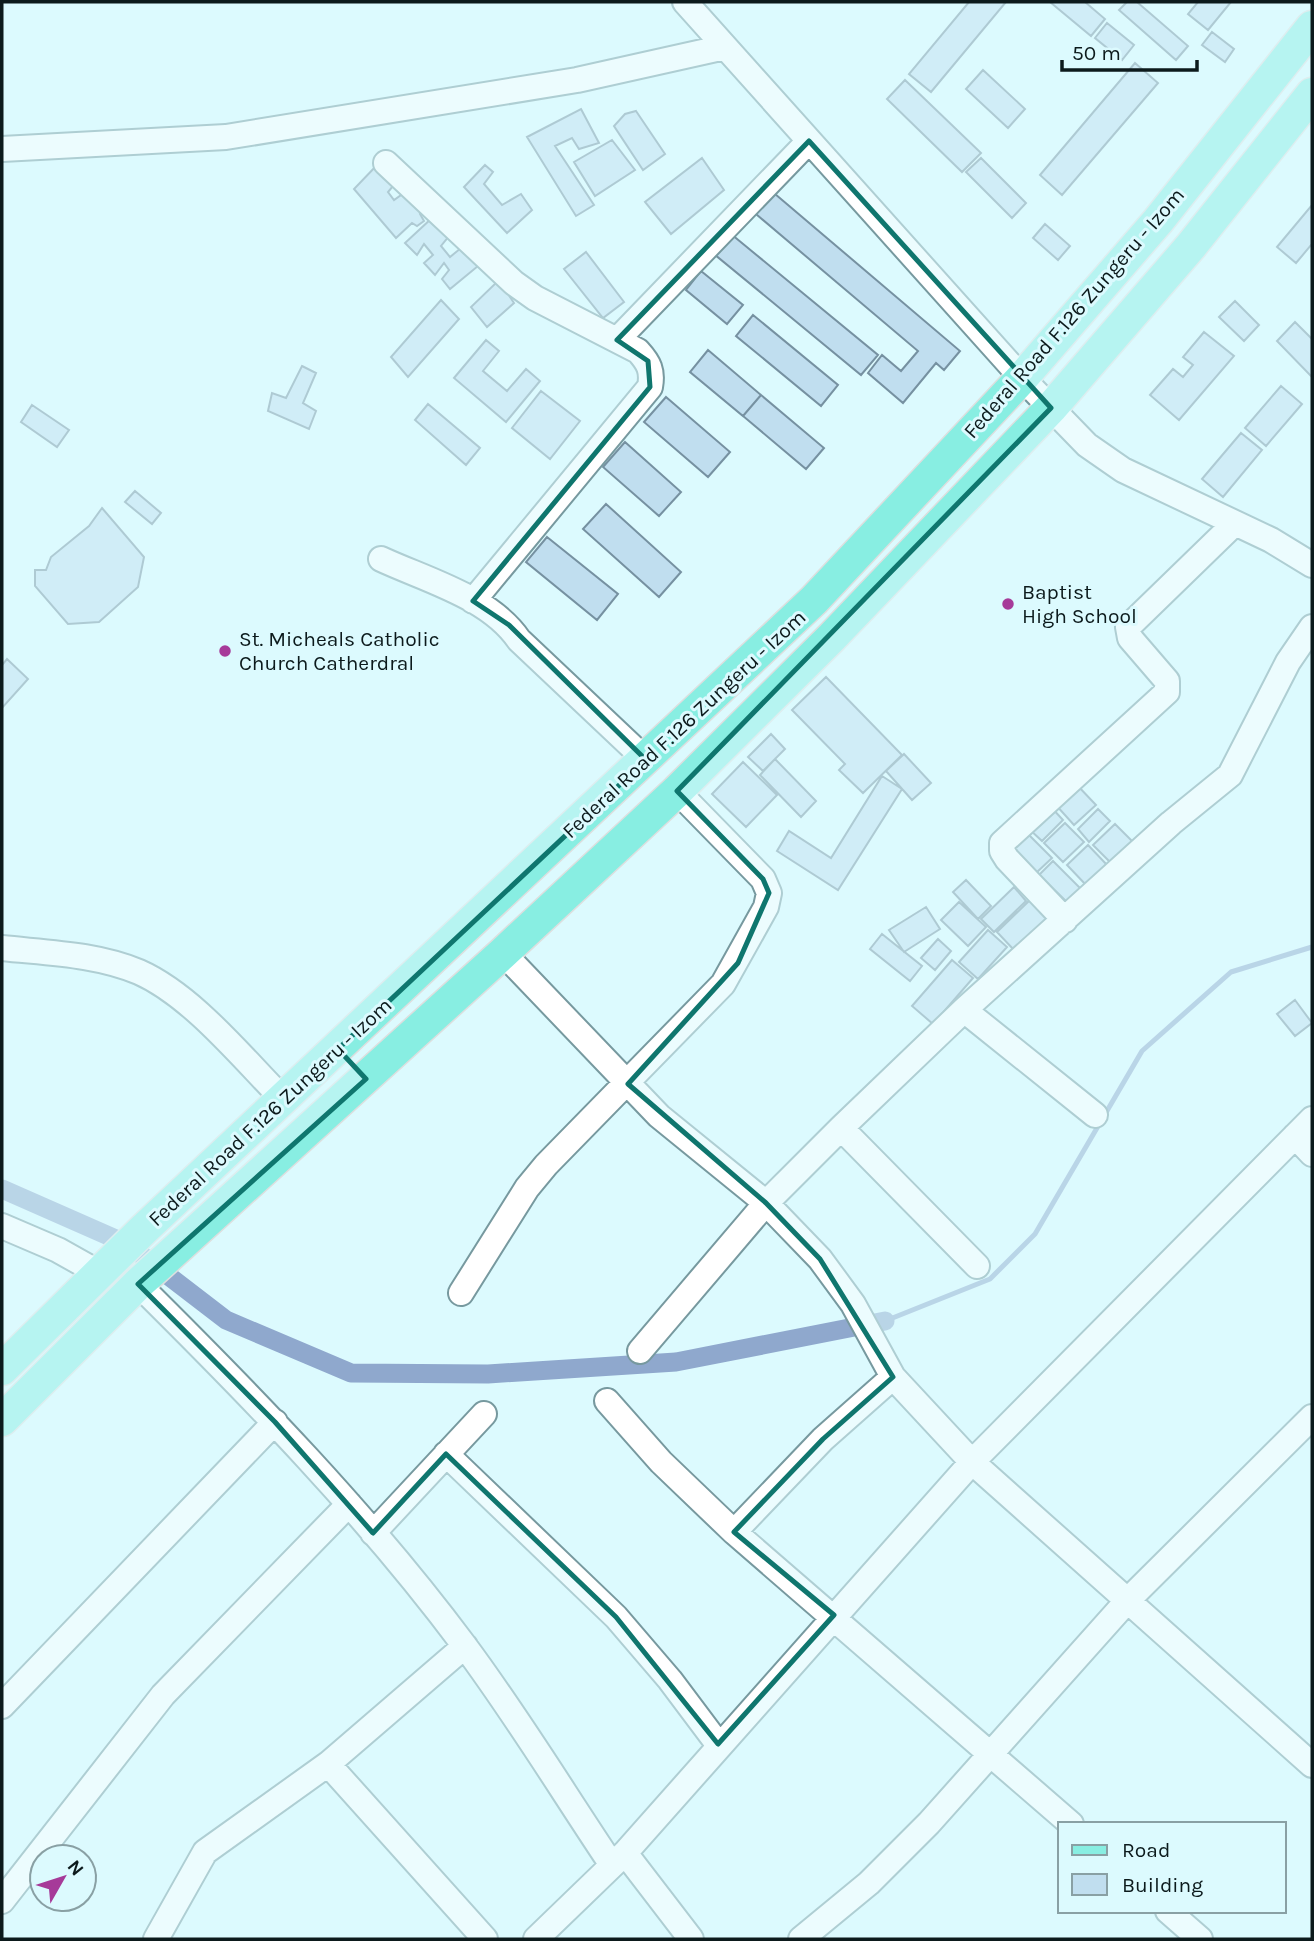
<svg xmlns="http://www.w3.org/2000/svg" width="1314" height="1941" viewBox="0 0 1314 1941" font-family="Karla,sans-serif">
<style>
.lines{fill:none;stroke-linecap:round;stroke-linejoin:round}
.stream{stroke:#8fa8cd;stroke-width:5}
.canal{stroke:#8fa8cd;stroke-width:19}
.building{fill:#c0deef;stroke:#7691a1;stroke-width:2}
.minor-casing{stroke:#77999f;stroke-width:28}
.major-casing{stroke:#dddfdf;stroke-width:35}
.minor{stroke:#fff;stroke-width:24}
.major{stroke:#88eee2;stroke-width:32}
.marked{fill:none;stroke:#0f766e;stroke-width:5;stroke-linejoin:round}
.poi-dot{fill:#a63a99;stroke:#dcfafe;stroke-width:2.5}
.labels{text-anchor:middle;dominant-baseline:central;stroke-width:6;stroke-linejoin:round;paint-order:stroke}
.street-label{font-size:21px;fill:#0c1a1c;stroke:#dcfafe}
.poi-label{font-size:21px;fill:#0c1a1c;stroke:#dcfafe;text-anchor:start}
</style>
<rect width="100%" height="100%" fill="#dcfafe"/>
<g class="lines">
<!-- stream -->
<path class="stream" d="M885,1321L990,1279L1035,1234L1142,1051L1231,972L1312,947"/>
<!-- canal -->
<path class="canal" d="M2,1189L127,1244L226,1320L351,1373L488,1374L676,1362L885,1321"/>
</g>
<!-- building -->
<path class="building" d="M969,2H1006L931,92L909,74Z
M1050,2H1085L1105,19L1091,36Z
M1127,2H1137L1188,46L1176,60L1119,10Z
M1198,2H1231L1208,30L1188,14Z
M1107,23L1134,45L1122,60L1095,38Z
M1212,32L1234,49L1225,62L1202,45Z
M1135,63L1158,83L1062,195L1040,175Z
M983,70L1025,109L1008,128L966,89Z
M905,80L981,153L962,172L887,99Z
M581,109L599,143L579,149L572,138L555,146L594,205L576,216L527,137Z
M636,111L665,154L643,170L614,126L625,114Z
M612,140L635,170L595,196L574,162Z
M702,158L724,190L671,234L645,202Z
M981,158L1026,203L1012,218L966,172Z
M379,163L398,180L388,192L394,200L408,190L424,210L420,214L424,221L417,226L412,223L396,238L354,189Z
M485,165L493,172L484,184L502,205L521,194L532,210L507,233L464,187Z
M768,188L960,351L944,370L936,363L903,403L868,373L882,355L901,371L918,351L750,209Z
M1312,205V244L1296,263L1277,247Z
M432,218L449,236L441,246L450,257L461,248L478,266L450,289L442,279L449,270L444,263L435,275L424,263L433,255L424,244L417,255L405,243Z
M1045,224L1070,246L1058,260L1033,238Z
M731,234L878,355L861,375L714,254Z
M586,252L624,302L603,318L564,269Z
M701,271L743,305L727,324L686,290Z
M499,280L514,303L487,327L471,307Z
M441,300L459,319L408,377L391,357Z
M1235,301L1259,325L1244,341L1219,317Z
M753,315L838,385L821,406L736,336Z
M1295,322L1312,339V377L1277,341Z
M1204,332L1234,356L1179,420L1150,395L1173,369L1183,377L1193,365L1183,357Z
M486,340L499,351L483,371L507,391L526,369L540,381L506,422L454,378Z
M708,350L761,395L743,416L690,372Z
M302,366L316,373L303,403L316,411L309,429L268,411L272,393L286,398Z
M1281,386L1302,404L1266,446L1245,428Z
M541,391L580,421L550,459L512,428Z
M761,395L824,448L806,469L743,416Z
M666,397L730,452L708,477L644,422Z
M428,404L480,448L466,465L415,420Z
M32,405L69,430L57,447L21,422Z
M1241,433L1262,450L1223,497L1202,479Z
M625,442L681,492L659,516L603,467Z
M135,491L161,513L152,524L125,502Z
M606,504L681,572L659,597L583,529Z
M102,508L144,557L138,587L99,622L68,624L35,586V570H46L51,557L89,526Z
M547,537L618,594L597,620L526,562Z
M7,659L28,679L2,708V665Z
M826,677L902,755L863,793L839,770L845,764L792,710Z
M771,734L785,749L763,771L748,757Z
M904,754L931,783L912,800L886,771Z
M775,759L816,801L801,817L760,775Z
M743,762L777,795L746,827L712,794Z
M882,776L902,789L838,890L777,851L789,831L831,858Z
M1076,784L1096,805L1074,825L1055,804Z
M1050,806L1063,820L1042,841L1028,828Z
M1098,809L1110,821L1089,842L1078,829Z
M1065,823L1084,842L1063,862L1044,843Z
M1115,824L1135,844L1113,865L1093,845Z
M1028,834L1052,858L1036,873L1013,850Z
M1088,845L1108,866L1087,886L1067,865Z
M1053,861L1083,891L1070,905L1039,875Z
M966,880L991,906L978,919L953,892Z
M1014,887L1026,901L994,932L981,919Z
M1031,899L1049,917L1014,950L997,932Z
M959,902L986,927L968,946L941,920Z
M926,907L940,929L904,952L889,930Z
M988,930L1007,947L978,979L959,962Z
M882,934L922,966L910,981L870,949Z
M938,939L951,951L935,970L921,958Z
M952,960L973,978L933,1024L912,1006Z
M1295,1000L1312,1023L1295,1036L1277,1014Z"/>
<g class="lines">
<defs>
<path id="minor" d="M685,2L1022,378L1087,445L1123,470L1271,540L1312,565
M2,149L226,137L577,80L725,47
M386,163L514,283L535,298L638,351C649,363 653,371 650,387L473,601
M617,340L809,141
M381,559C426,580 490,597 519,640L646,760
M1065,920L1007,859L1002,851V843L1167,692V681L1130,638L1128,627L1233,525
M2,948C48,953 96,954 139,972C193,996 243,1059 284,1100
M503,953L659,1116L766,1203L820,1259L853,1304L893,1377L972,1462L1312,1765
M964,1010L1095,1115
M841,1128L977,1266
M1295,1136L1312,1154
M2,1226L58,1250L99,1273
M138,1284C253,1398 367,1515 464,1645C517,1716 563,1792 612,1865
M461,1293L527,1188L546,1165L723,984L766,907L769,893L763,879L677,791
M640,1351L766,1203L841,1128L964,1010L1171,823L1230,775L1288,662L1312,627
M607,1401L661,1462L734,1532L1071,1824
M446,1454L616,1617L670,1680L718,1744
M734,1532L823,1439L893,1377
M373,1533L484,1414
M2,1706L275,1422
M328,1764L485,1939
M625,1853L691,1939
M2,1901L163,1695L349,1504
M1168,1911L1200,1939
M156,1939L205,1852L328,1764L465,1646
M536,1939L625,1853L972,1462L1312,1119
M801,1939L869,1883L929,1823L1128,1600L1312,1417"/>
<path id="major" d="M2,1369L143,1230L814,600L1022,378L1158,221L1312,27
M2,1420L138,1284L503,953L677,791L832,637L1051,408L1191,246L1312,94"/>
</defs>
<!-- minor casing -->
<use href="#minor" class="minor-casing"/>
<!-- major casing -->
<use href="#major" class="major-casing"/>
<!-- minor -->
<use href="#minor" class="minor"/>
<!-- major -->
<use href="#major" class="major"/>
</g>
<!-- marked area -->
<path d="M0 0H1314V1941H0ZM809,141L1051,408L677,791L763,879L769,893L738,963L628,1084L766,1203L820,1259L893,1377L823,1439L734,1532L834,1615L718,1744L616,1617L446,1454L373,1533L275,1422L138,1284L366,1079L338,1049L646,760L509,625L473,601L650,387L648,361L617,340Z" fill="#dcfafe" fill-opacity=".55" fill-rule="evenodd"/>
<path class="marked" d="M809,141L1051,408L677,791L763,879L769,893L738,963L628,1084L766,1203L820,1259L893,1377L823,1439L734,1532L834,1615L718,1744L616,1617L446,1454L373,1533L275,1422L138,1284L366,1079L338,1049L646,760L509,625L473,601L650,387L648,361L617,340Z"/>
<!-- markers -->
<g class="poi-dot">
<circle cx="1008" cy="604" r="7"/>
<circle cx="225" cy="651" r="7"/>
</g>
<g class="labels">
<!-- street labels -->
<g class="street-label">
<text transform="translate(1074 313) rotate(-49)">Federal Road F.126 Zungeru - Izom</text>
<text transform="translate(684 724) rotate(-43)">Federal Road F.126 Zungeru - Izom</text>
<text transform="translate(270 1112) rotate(-43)">Federal Road F.126 Zungeru - Izom</text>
</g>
<!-- poi labels -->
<g class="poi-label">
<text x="1022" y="592">Baptist<tspan x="1022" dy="24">High School</tspan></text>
<text x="239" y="639">St. Micheals Catholic<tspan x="239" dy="24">Church Catherdral</tspan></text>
</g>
</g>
<!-- border -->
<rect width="1314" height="1941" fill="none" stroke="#0c1a1c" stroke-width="7"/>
<!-- legend -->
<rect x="1058" y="1822" width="228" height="91" fill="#dcfafe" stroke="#89a0a4" stroke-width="2"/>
<rect x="1072" y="1845" width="35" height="10" fill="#88eee2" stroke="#89a0a4" stroke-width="2"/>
<text x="1122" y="1857" font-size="21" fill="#0c1a1c">Road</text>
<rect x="1072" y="1874" width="35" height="21" fill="#c0deef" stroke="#89a0a4" stroke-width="2"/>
<text x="1122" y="1892" font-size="21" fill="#0c1a1c">Building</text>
<!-- north arrow -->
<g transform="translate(63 1878) rotate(51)"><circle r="33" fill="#dcfafe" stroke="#89a0a4" stroke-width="2"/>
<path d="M0-5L12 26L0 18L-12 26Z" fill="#a63a99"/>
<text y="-10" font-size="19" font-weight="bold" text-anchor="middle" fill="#0c1a1c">N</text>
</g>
<!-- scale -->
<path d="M1062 60v10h135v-10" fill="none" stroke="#0c1a1c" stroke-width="3.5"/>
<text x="1072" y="60" font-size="21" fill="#0c1a1c" stroke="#dcfafe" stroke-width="5" paint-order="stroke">50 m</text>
</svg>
